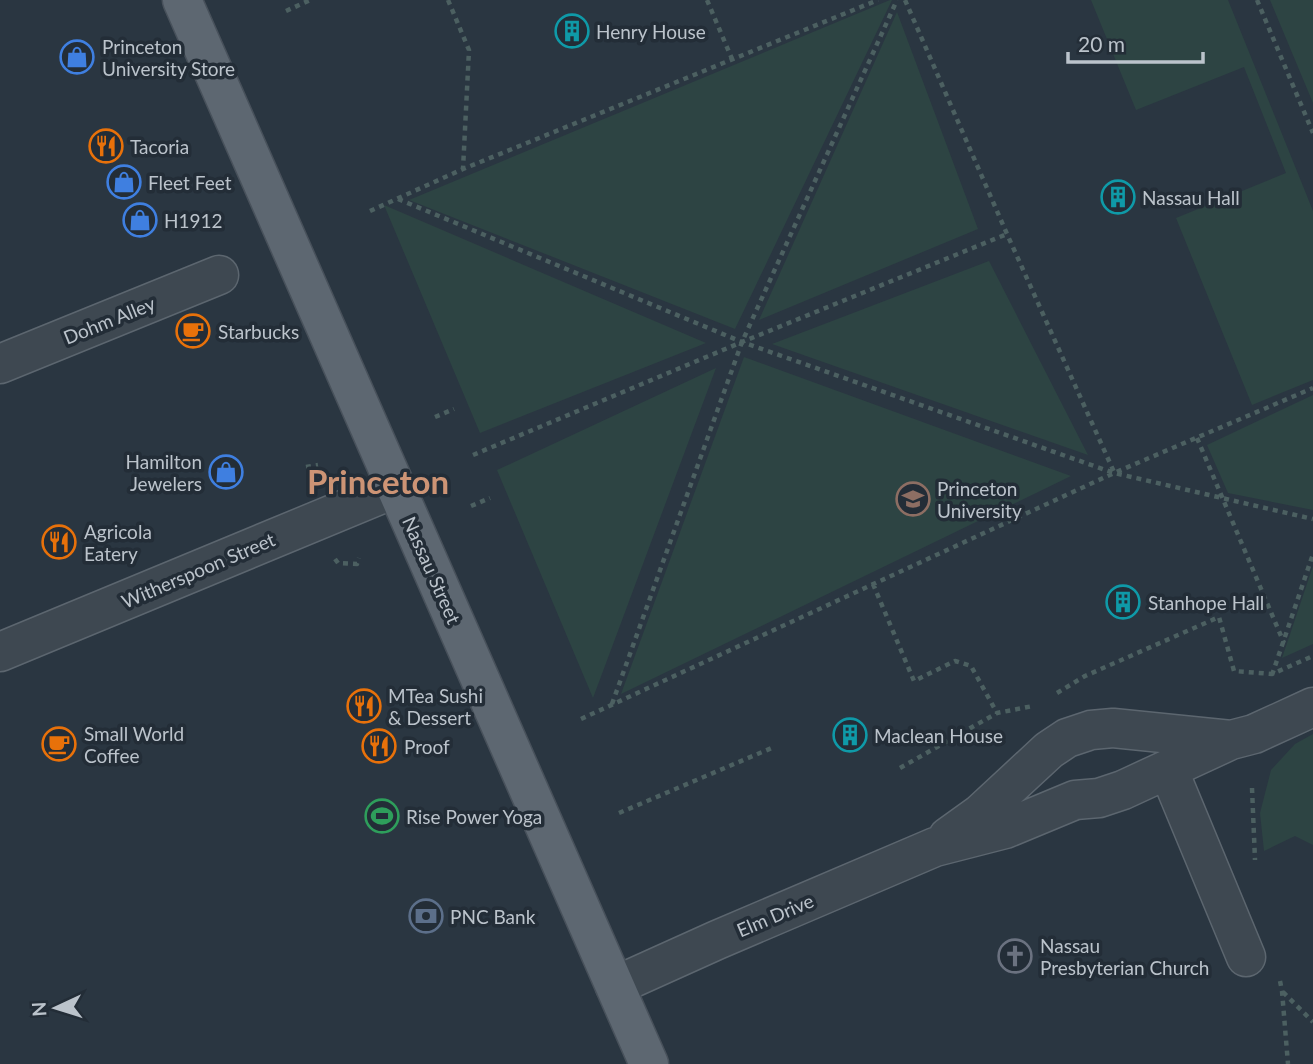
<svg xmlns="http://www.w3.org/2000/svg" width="1313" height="1064" viewBox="0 0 1313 1064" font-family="Lato,sans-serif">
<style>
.green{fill:#2d4443}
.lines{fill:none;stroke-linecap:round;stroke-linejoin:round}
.minor-casing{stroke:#5c666f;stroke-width:41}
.major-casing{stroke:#48515b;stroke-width:41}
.path{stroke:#4c6061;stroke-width:4.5;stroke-dasharray:5 5;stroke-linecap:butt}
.minor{stroke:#3e4851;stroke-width:38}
.major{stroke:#5d6771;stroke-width:38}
.labels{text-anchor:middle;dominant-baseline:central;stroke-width:7;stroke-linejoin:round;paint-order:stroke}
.poi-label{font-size:19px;fill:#bbc3cb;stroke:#232d37;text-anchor:start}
.street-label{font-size:19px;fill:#bbc3cb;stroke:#232d37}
.town-label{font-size:33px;font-weight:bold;fill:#cd9475;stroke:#232d37}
</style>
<rect width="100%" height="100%" fill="#2a3641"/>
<!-- green -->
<path class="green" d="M890,0H892L735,329L409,200Z
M1091,0H1228L1313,211V380L1252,405L1176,218L1286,173L1244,67L1136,110Z
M1270,0H1313V103Z
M897,12L978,229L759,320Z
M384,205L706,343L480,433Z
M989,261L1088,455L772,344Z
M744,357L1071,476L621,694Z
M716,368L593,698L497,470Z
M1313,395V510L1228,493L1207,445Z
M1313,566V644L1282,658Z
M1313,734V845L1295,836L1264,851L1260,813L1271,770L1295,744Z"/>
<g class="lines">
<defs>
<path id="minor" d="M0,364L219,275
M0,652L396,488
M1168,769L1246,957
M948,837L980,814L1049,750L1067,738L1091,730L1113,728L1231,740
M615,986L717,940L935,847L1005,829L1075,800L1099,798L1123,790L1231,740L1254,734L1313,707"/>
<path id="major" d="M182,0L649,1064"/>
</defs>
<!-- minor casing -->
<use href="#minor" class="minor-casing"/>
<!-- major casing -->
<use href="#major" class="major-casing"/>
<!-- path -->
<path class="path" d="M448,0L469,50L463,169
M707,0L732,59
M905,0L1007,234L1114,472
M1257,0L1313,133
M286,11L310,0
M398,199L742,342L1114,473L1313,388
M370,211L463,169L878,0
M435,417L454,409
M1197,438L1284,643
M473,455L742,342L1007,234
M306,467L318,465
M471,506L490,498
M335,559L338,563L357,564L359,558
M873,584L914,681L955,661L971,666L997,713
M1272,675L1313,554
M1057,693L1085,676L1219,617L1234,671L1272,674L1313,656
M612,704L742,342L897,0
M581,719L1114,473L1313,519
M900,768L997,713L1033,706
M1252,788L1255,860
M619,813L774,747
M1280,981L1282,991L1288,1064
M1283,992L1313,1022"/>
<!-- minor -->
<use href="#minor" class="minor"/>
<!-- major -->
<use href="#major" class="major"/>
</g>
<!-- icons -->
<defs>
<symbol id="building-ring" viewBox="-11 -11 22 22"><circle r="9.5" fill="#232d37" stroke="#0f9aa8" stroke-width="1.5"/><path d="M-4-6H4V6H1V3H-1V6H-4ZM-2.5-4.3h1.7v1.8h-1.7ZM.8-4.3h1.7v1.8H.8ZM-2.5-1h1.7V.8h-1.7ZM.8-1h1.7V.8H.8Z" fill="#0f9aa8"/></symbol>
<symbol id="shop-ring" viewBox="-11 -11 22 22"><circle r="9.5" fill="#232d37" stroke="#3f7fe0" stroke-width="1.5"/><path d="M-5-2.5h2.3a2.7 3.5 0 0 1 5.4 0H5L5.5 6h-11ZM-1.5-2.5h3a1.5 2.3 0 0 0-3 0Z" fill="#3f7fe0"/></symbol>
<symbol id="restaurant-ring" viewBox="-11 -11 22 22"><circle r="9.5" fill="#232d37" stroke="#e8710a" stroke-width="1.5"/><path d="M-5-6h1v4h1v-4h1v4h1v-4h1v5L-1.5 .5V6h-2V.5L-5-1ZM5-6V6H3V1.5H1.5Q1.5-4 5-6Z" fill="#e8710a"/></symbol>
<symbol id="cafe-ring" viewBox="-11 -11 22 22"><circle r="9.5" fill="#232d37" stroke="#e8710a" stroke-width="1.5"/><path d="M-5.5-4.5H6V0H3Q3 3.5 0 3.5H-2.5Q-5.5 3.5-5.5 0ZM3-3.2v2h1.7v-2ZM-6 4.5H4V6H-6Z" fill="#e8710a"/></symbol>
<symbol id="university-ring" viewBox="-11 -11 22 22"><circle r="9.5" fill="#232d37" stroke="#8d6e63" stroke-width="1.5"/><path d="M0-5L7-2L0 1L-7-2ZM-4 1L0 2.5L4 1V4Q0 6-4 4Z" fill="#8d6e63"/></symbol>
<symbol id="stadium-ring" viewBox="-11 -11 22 22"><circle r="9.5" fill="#232d37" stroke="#2e9e5b" stroke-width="1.5"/><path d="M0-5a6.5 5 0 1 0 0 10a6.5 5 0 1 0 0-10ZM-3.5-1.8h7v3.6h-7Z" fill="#2e9e5b"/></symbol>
<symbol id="bank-ring" viewBox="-11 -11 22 22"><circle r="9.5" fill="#232d37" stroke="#5c6f8a" stroke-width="1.5"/><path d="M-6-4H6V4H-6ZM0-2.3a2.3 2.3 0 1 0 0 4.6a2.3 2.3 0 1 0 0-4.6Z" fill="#5c6f8a"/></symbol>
<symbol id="church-ring" viewBox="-11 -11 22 22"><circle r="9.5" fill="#232d37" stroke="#6b7280" stroke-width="1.5"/><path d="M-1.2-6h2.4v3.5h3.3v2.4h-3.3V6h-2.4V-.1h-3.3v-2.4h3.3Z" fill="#6b7280"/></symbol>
</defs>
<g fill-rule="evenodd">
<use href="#building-ring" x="553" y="12" width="38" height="38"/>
<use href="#shop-ring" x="58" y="38" width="38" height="38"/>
<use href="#restaurant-ring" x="87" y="127" width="38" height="38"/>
<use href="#shop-ring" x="105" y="163" width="38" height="38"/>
<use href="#building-ring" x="1099" y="178" width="38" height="38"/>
<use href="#shop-ring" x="121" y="201" width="38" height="38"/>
<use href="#cafe-ring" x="174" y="312" width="38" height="38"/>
<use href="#shop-ring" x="207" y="453" width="38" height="38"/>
<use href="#university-ring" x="894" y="480" width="38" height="38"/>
<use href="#restaurant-ring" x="40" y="523" width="38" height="38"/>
<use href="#building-ring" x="1104" y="583" width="38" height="38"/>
<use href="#restaurant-ring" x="345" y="687" width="38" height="38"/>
<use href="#building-ring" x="831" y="716" width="38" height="38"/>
<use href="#cafe-ring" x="40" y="725" width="38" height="38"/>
<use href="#restaurant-ring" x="360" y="727" width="38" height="38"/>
<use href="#stadium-ring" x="363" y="797" width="38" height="38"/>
<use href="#bank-ring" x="407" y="897" width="38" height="38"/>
<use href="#church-ring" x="996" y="937" width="38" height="38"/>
</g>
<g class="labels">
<!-- poi labels -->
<g class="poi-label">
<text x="596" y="31">Henry House</text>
<text x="102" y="46">Princeton<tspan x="102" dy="22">University Store</tspan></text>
<text x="130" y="146">Tacoria</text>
<text x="148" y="182">Fleet Feet</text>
<text x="1142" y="197">Nassau Hall</text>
<text x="164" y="220">H1912</text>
<text x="218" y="331">Starbucks</text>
<text x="202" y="461" text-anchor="end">Hamilton<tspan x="202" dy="22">Jewelers</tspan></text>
<text x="937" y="488">Princeton<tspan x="937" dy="22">University</tspan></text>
<text x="84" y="531">Agricola<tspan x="84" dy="22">Eatery</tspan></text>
<text x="1148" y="602">Stanhope Hall</text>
<text x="388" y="695">MTea Sushi<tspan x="388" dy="22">&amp; Dessert</tspan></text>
<text x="84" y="733">Small World<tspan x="84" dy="22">Coffee</tspan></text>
<text x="874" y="735">Maclean House</text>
<text x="404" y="746">Proof</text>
<text x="406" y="816">Rise Power Yoga</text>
<text x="450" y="916">PNC Bank</text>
<text x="1040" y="945">Nassau<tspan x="1040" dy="22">Presbyterian Church</tspan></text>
</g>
<!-- street labels -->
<g class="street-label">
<text transform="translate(109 320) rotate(-22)">Dohm Alley</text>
<text transform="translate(198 570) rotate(-23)">Witherspoon Street</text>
<text transform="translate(432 570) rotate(66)">Nassau Street</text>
<text transform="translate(775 915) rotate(-23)">Elm Drive</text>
</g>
<!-- town labels -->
<g class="town-label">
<text x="378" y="481">Princeton</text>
</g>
</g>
<!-- north arrow -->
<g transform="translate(56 1008) rotate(266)" stroke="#232d37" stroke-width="5" paint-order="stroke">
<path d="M0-5L12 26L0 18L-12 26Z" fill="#bbc3cb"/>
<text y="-10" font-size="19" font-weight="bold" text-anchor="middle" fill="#bbc3cb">N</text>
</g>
<!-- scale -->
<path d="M1068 52v10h135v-10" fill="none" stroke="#bbc3cb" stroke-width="3.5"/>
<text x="1078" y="52" font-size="21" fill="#bbc3cb" stroke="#232d37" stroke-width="5" paint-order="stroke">20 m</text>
</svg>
